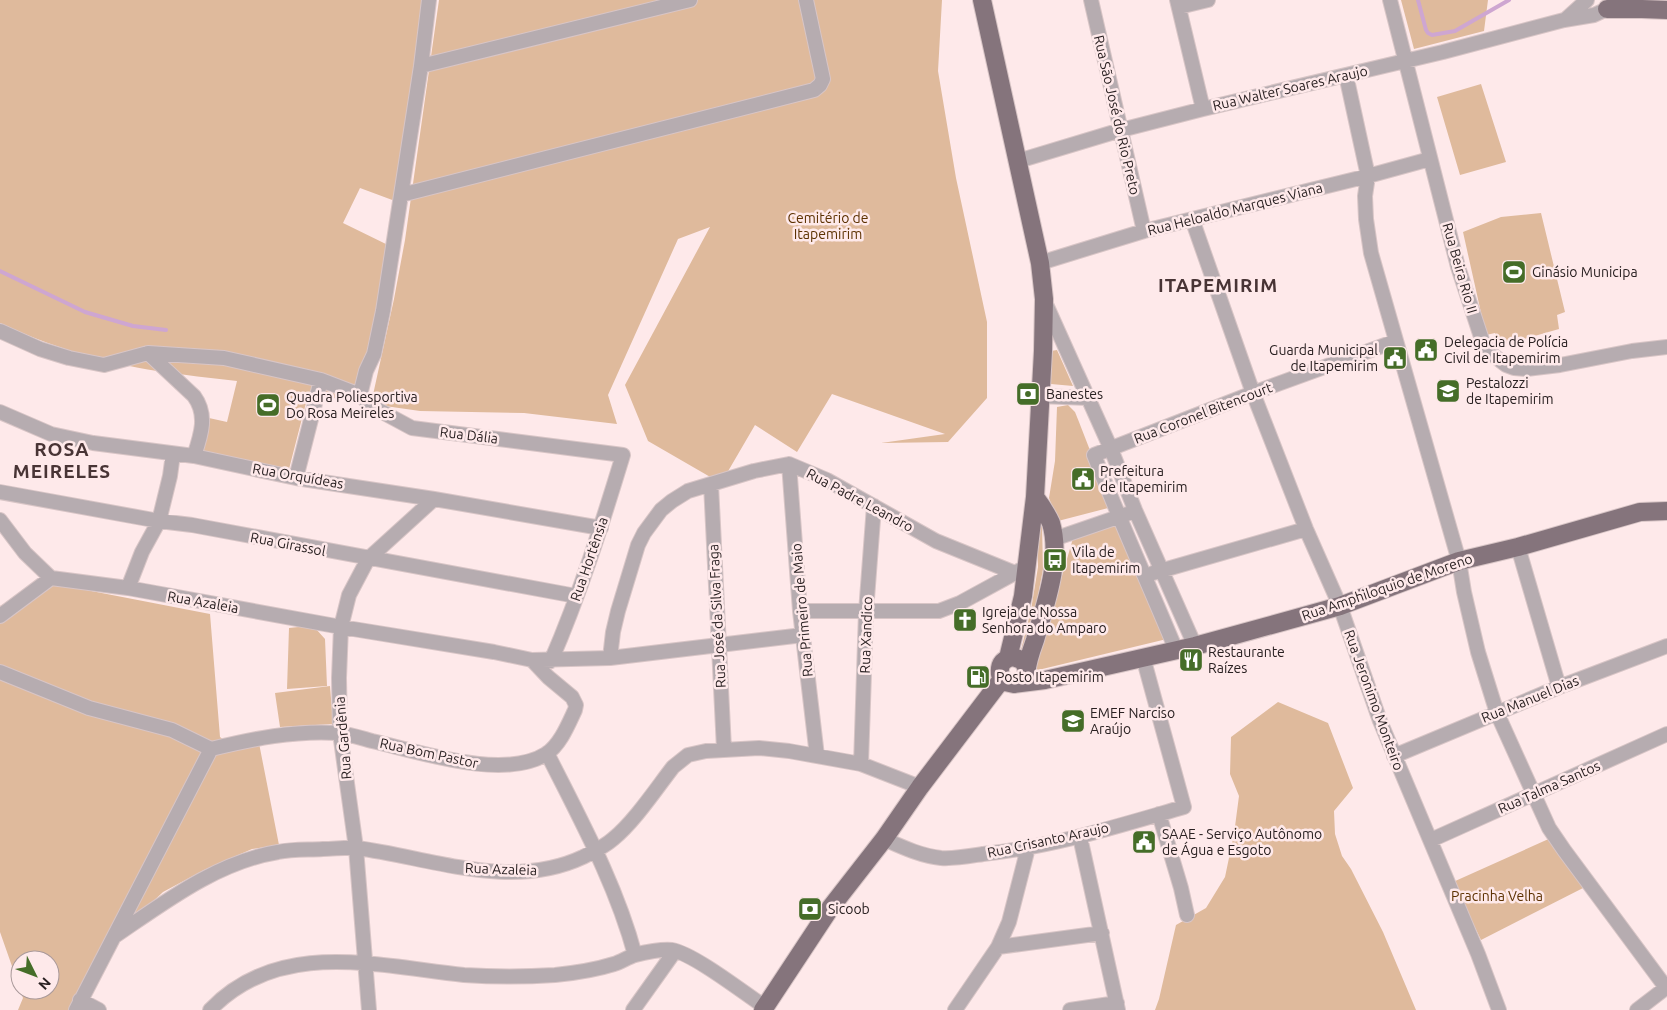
<svg xmlns="http://www.w3.org/2000/svg" width="1667" height="1010" viewBox="0 0 1667 1010" font-family="Ubuntu,sans-serif">
<style>
.green{fill:#dfba9c}
.lines{fill:none;stroke-linecap:round;stroke-linejoin:round}
.stream{stroke:#cea6d1;stroke-width:4}
.minor-casing{stroke:#d8c5c6;stroke-width:16}
.major-casing{stroke:#d8c5c6;stroke-width:20}
.minor{stroke:#b6acb0;stroke-width:14}
.major{stroke:#85747c;stroke-width:18}
.labels{text-anchor:middle;dominant-baseline:central;stroke-width:5;stroke-linejoin:round;paint-order:stroke}
.street-label{font-size:14px;fill:#2a2122;stroke:#fee9ea}
.park-label{font-size:14px;fill:#5c3101;stroke:#fee9ea}
.poi-label{font-size:14px;fill:#2a2122;stroke:#fee9ea;text-anchor:start}
.district-label{font-size:19px;font-weight:bold;letter-spacing:1px;fill:#483435;stroke:#fee9ea}
</style>
<rect width="100%" height="100%" fill="#fee9ea"/>
<!-- green -->
<path class="green" d="M0,0H426L395,201L360,188L343,223L390,246L370,345L354,395L349,400L308,395L289,469L202,451L209,418L227,422L237,381C211,378 184,375 157,371C108,364 45,345 0,323Z
M439,0H942L938,71L956,178L987,322V398L948,442L881,443L945,434L832,394L797,452L755,425L727,473L712,478L648,441L625,385L710,227L678,239L608,395L617,424L524,413L420,411L371,404L394,299L405,240Z
M1401,0H1488L1484,31L1414,49Z
M1481,84L1506,162L1460,175L1437,97Z
M1541,213L1565,312L1557,315L1559,329L1499,346L1495,333L1486,335L1463,232L1501,217Z
M1057,350L1073,386L1051,384V351Z
M1068,405L1075,412L1079,422L1112,507L1058,521L1049,498L1055,461L1057,407Z
M1119,520L1171,638L1034,671L1074,535Z
M1042,524L1043,569L1030,638L1026,649L1021,650L1031,610L1038,567L1037,526Z
M50,583L210,614L220,737L225,741L257,733L279,845L252,849L204,870L163,892L127,926L85,980L69,1010H18L23,998L20,990H50V960H20V989L0,932V606L34,588Z
M308,626L316,629L325,639L327,686L287,689L289,628Z
M330,686L333,724L280,727L275,693Z
M1278,702L1328,723L1353,788L1334,811L1335,834L1342,856L1351,869L1383,932L1416,1010H1155L1159,999L1176,925L1206,908L1225,877L1234,834L1239,796L1230,774L1231,737Z
M1553,837L1587,886L1481,940L1453,882Z"/>
<g class="lines">
<!-- stream -->
<path class="stream" d="M1418,0L1426,30L1428,33L1432,35L1455,31L1509,0
M0,271L85,312L133,326L166,330"/>
<defs>
<path id="minor" d="M1091,0L1144,231
M1177,0L1203,109
M1390,0L1458,267L1482,340L1493,355L1506,365L1514,368L1526,369L1560,365L1632,351L1667,347
M1179,7L1208,0
M1565,20L1587,0
M421,66L690,0
M1346,75L1368,176L1365,196L1366,219L1371,253L1459,561L1464,592L1478,652L1497,713L1549,828L1564,850L1667,989
M1018,161L1121,130L1203,109L1443,52L1564,20L1594,15L1607,9L1621,0
M401,195L814,90L820,85L823,79L806,0
M1192,219L1253,393L1306,529L1340,606L1380,721L1478,954L1499,1010
M1040,263L1144,231L1368,176L1430,159
M1045,302L1111,449L1135,510L1195,646
M0,331L40,349L69,358L104,365L148,353L224,358L321,380L360,395L373,407L412,428L623,455C602,524 580,594 551,661
M148,353L194,396C208,415 201,435 194,456
M360,395L366,371L374,354L383,311L421,66L429,0
M1040,396L1088,398
M0,412L51,434L93,443L194,456L296,478L434,499L601,528
M789,464L800,611L817,756
M296,478L321,380
M711,484L724,749
M0,492L159,521L192,525L576,596
M0,520L25,553L51,578L128,588L341,627L494,652L532,660L610,658L803,635
M1054,539L1127,514
M1518,547L1559,687
M1153,573L1306,529
M128,588L142,552L159,521L170,476L173,454
M800,611H939L960,603L1015,573
M0,616L51,578
M1176,650C1149,585 1120,521 1094,455L1253,393L1396,341
M610,658L613,632L618,611L638,545L644,533L661,510L672,501L688,491L754,471L789,464L827,480L936,541L1015,573L1027,566
M0,672L89,708L172,730L211,749
M547,753C580,819 616,884 635,955
M1394,756L1559,687L1667,646
M861,764L866,612L874,506
M1159,814L1181,888L1187,915
M1080,837L1118,1010
M884,839C902,847 921,856 941,858C955,859 970,856 983,854C1052,847 1118,826 1184,807L1143,657
M1431,840L1667,734
M115,936C165,902 217,862 278,852C293,849 308,850 323,849C334,849 346,847 357,848C432,858 511,891 583,857C593,852 604,847 613,839C634,822 656,789 673,767L688,755L706,751L759,748L789,751L861,764L920,787
M998,947L1102,933
M80,1000L99,1010
M76,1010L211,749C252,739 295,730 338,733C349,734 361,738 372,741C417,751 503,781 546,754C560,745 568,725 575,710L576,705L572,697L548,677L532,660
M210,1010C279,938 377,966 464,975C494,977 524,977 555,975C575,973 595,970 614,964C621,962 628,957 635,955C645,952 662,949 672,950C694,954 744,993 765,1007
M369,1010L356,848L340,733L339,678L341,627L349,595L368,559L434,499
M633,1010L675,951
M955,1010L998,947L1009,922L1028,848
M1070,1010L1117,1003
M1637,1010L1667,987"/>
<path id="major" d="M982,0L1040,263L1044,299L1043,351L1035,497L1023,596L1008,658
M1607,9H1642L1667,10
M1027,668L1022,660L1013,657C1003,659 999,664 1000,674L1005,682L1014,684L1045,680L1195,646L1340,606L1459,561L1518,547L1640,512L1667,511
M1026,674C1027,662 1031,651 1035,640C1045,605 1062,560 1051,523C1047,514 1041,505 1035,497
M763,1010L831,907L884,839L920,787L1002,679"/>
</defs>
<!-- minor casing -->
<use href="#minor" class="minor-casing"/>
<!-- major casing -->
<use href="#major" class="major-casing"/>
<!-- minor -->
<use href="#minor" class="minor"/>
<!-- major -->
<use href="#major" class="major"/>
</g>
<!-- icons -->
<defs>
<symbol id="stadium-square" viewBox="-11 -11 22 22"><rect x="-9" y="-9" width="18" height="18" rx="4" fill="#456d28" stroke="#fee9ea"/><path d="M0-5a6.5 5 0 1 0 0 10a6.5 5 0 1 0 0-10ZM-3.5-1.8h7v3.6h-7Z" fill="#fff"/></symbol>
<symbol id="civic-square" viewBox="-11 -11 22 22"><rect x="-9" y="-9" width="18" height="18" rx="4" fill="#456d28" stroke="#fee9ea"/><path d="M-.6-6.5H3V-4.5H.6V-3L4-1V1h2V6H-6V1h2V-1L-.6-3ZM-1.2 2.5V6h2.4V2.5Z" fill="#fff"/></symbol>
<symbol id="school-square" viewBox="-11 -11 22 22"><rect x="-9" y="-9" width="18" height="18" rx="4" fill="#456d28" stroke="#fee9ea"/><path d="M0-5L7-2L0 1L-7-2ZM-4 1L0 2.5L4 1V4Q0 6-4 4Z" fill="#fff"/></symbol>
<symbol id="bank-square" viewBox="-11 -11 22 22"><rect x="-9" y="-9" width="18" height="18" rx="4" fill="#456d28" stroke="#fee9ea"/><path d="M-6-4H6V4H-6ZM0-2.3a2.3 2.3 0 1 0 0 4.6a2.3 2.3 0 1 0 0-4.6Z" fill="#fff"/></symbol>
<symbol id="bus-square" viewBox="-11 -11 22 22"><rect x="-9" y="-9" width="18" height="18" rx="4" fill="#456d28" stroke="#fee9ea"/><path d="M-5-6H5V4H4V6H2V4H-2V6H-4V4H-5ZM-3.5-4V0h7V-4ZM-3.5 1.2v1.5H-2V1.2ZM2 1.2v1.5H3.5V1.2Z" fill="#fff"/></symbol>
<symbol id="church-square" viewBox="-11 -11 22 22"><rect x="-9" y="-9" width="18" height="18" rx="4" fill="#456d28" stroke="#fee9ea"/><path d="M-1.2-6h2.4v3.5h3.3v2.4h-3.3V6h-2.4V-.1h-3.3v-2.4h3.3Z" fill="#fff"/></symbol>
<symbol id="restaurant-square" viewBox="-11 -11 22 22"><rect x="-9" y="-9" width="18" height="18" rx="4" fill="#456d28" stroke="#fee9ea"/><path d="M-5-6h1v4h1v-4h1v4h1v-4h1v5L-1.5 .5V6h-2V.5L-5-1ZM5-6V6H3V1.5H1.5Q1.5-4 5-6Z" fill="#fff"/></symbol>
<symbol id="fuel-square" viewBox="-11 -11 22 22"><rect x="-9" y="-9" width="18" height="18" rx="4" fill="#456d28" stroke="#fee9ea"/><path d="M-5.5-6h7V0h2V4h1.3V-2.5L3-4.5l.8-.8L6-3V5H2.5V1h-1V6h-7ZM-4.2-4.7v3.2H.2V-4.7Z" fill="#fff"/></symbol>
</defs>
<g fill-rule="evenodd">
<use href="#stadium-square" x="1500" y="258" width="28" height="28"/>
<use href="#civic-square" x="1412" y="336" width="28" height="28"/>
<use href="#civic-square" x="1381" y="344" width="28" height="28"/>
<use href="#school-square" x="1434" y="377" width="28" height="28"/>
<use href="#bank-square" x="1014" y="380" width="28" height="28"/>
<use href="#stadium-square" x="254" y="391" width="28" height="28"/>
<use href="#civic-square" x="1069" y="465" width="28" height="28"/>
<use href="#bus-square" x="1041" y="546" width="28" height="28"/>
<use href="#church-square" x="951" y="606" width="28" height="28"/>
<use href="#restaurant-square" x="1177" y="646" width="28" height="28"/>
<use href="#fuel-square" x="964" y="663" width="28" height="28"/>
<use href="#school-square" x="1059" y="707" width="28" height="28"/>
<use href="#civic-square" x="1130" y="828" width="28" height="28"/>
<use href="#bank-square" x="796" y="895" width="28" height="28"/>
</g>
<g class="labels">
<!-- street labels -->
<g class="street-label">
<text transform="translate(1290 88) rotate(-13)">Rua Walter Soares Araujo</text>
<text transform="translate(1117 115) rotate(77)">Rua São José do Rio Preto</text>
<text transform="translate(1235 209) rotate(-14)">Rua Heloaldo Marques Viana</text>
<text transform="translate(1460 268) rotate(74)">Rua Beira Rio II</text>
<text transform="translate(1203 413) rotate(-21)">Rua Coronel Bitencourt</text>
<text transform="translate(469 435) rotate(7)">Rua Dália</text>
<text transform="translate(298 476) rotate(10)">Rua Orquídeas</text>
<text transform="translate(860 500) rotate(28)">Rua Padre Leandro</text>
<text transform="translate(288 544) rotate(11)">Rua Girassol</text>
<text transform="translate(589 559) rotate(-71)">Rua Hortênsia</text>
<text transform="translate(1387 587) rotate(-19)">Rua Amphiloquio de Moreno</text>
<text transform="translate(203 602) rotate(10)">Rua Azaleia</text>
<text transform="translate(802 610) rotate(-95)">Rua Primeiro de Maio</text>
<text transform="translate(717 616) rotate(-93)">Rua José da Silva Fraga</text>
<text transform="translate(866 635) rotate(-88)">Rua Xandico</text>
<text transform="translate(1530 699) rotate(-22)">Rua Manuel Dias</text>
<text transform="translate(1374 700) rotate(70)">Rua Jeronimo Monteiro</text>
<text transform="translate(343 738) rotate(-95)">Rua Gardênia</text>
<text transform="translate(429 753) rotate(12)">Rua Bom Pastor</text>
<text transform="translate(1549 787) rotate(-24)">Rua Talma Santos</text>
<text transform="translate(1048 840) rotate(-12)">Rua Crisanto Araujo</text>
<text transform="translate(501 869) rotate(2)">Rua Azaleia</text>
</g>
<!-- park labels -->
<g class="park-label">
<text x="828" y="218">Cemitério de<tspan x="828" dy="16">Itapemirim</tspan></text>
<text x="1497" y="896">Pracinha Velha</text>
</g>
<!-- poi labels -->
<g class="poi-label">
<text x="1532" y="272">Ginásio Municipa</text>
<text x="1444" y="342">Delegacia de Polícia<tspan x="1444" dy="16">Civil de Itapemirim</tspan></text>
<text x="1378" y="350" text-anchor="end">Guarda Municipal<tspan x="1378" dy="16">de Itapemirim</tspan></text>
<text x="1466" y="383">Pestalozzi<tspan x="1466" dy="16">de Itapemirim</tspan></text>
<text x="1046" y="394">Banestes</text>
<text x="286" y="397">Quadra Poliesportiva<tspan x="286" dy="16">Do Rosa Meireles</tspan></text>
<text x="1100" y="471">Prefeitura<tspan x="1100" dy="16">de Itapemirim</tspan></text>
<text x="1072" y="552">Vila de<tspan x="1072" dy="16">Itapemirim</tspan></text>
<text x="982" y="612">Igreja de Nossa<tspan x="982" dy="16">Senhora do Amparo</tspan></text>
<text x="1208" y="652">Restaurante<tspan x="1208" dy="16">Raízes</tspan></text>
<text x="996" y="677">Posto Itapemirim</text>
<text x="1090" y="713">EMEF Narciso<tspan x="1090" dy="16">Araújo</tspan></text>
<text x="1162" y="834">SAAE - Serviço Autônomo<tspan x="1162" dy="16">de Água e Esgoto</tspan></text>
<text x="828" y="909">Sicoob</text>
</g>
<!-- district labels -->
<g class="district-label">
<text x="1218" y="285">ITAPEMIRIM</text>
<text x="62" y="449">ROSA<tspan x="62" dy="22">MEIRELES</tspan></text>
</g>
</g>
<!-- north arrow -->
<g transform="translate(35 975) rotate(132)"><circle r="24" fill="#fee9ea" stroke="#a9999a"/>
<path d="M0-4L9 19L0 12L-9 19Z" fill="#456d28"/>
<text y="-8" font-size="14" font-weight="bold" text-anchor="middle" fill="#2a2122">N</text>
</g>
</svg>
